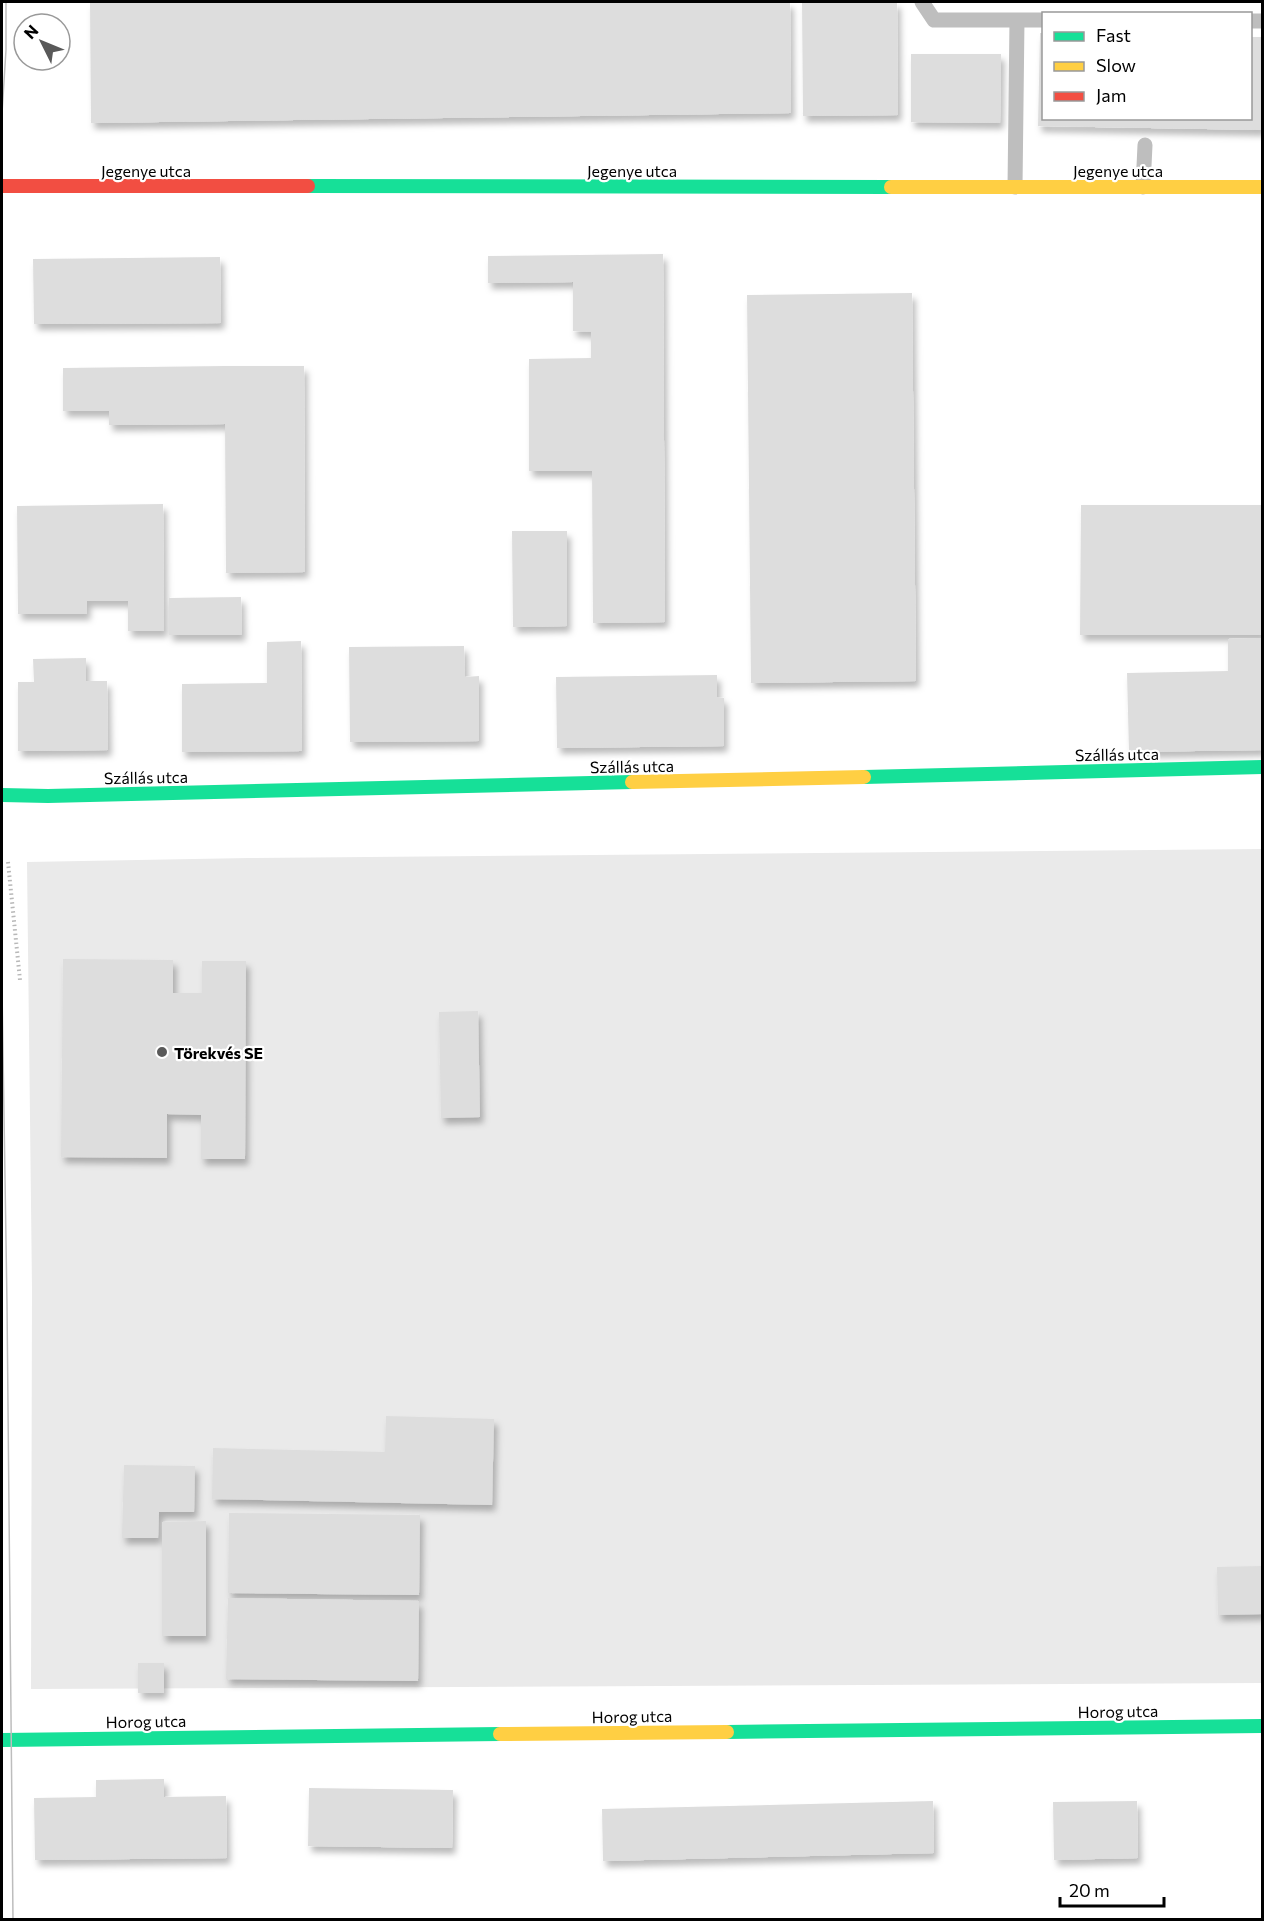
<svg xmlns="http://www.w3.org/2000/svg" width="1264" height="1921" viewBox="0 0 1264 1921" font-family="Commissioner,sans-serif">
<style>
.garden{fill:#eaeaea}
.building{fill:#ddd;filter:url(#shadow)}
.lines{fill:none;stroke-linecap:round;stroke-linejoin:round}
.path{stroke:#b8b8b8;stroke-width:4;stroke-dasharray:1.5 3;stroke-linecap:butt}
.lane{stroke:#bebebe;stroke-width:15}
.fast{stroke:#16e098;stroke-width:14}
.slow{stroke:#ffcf43;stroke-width:14}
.jam{stroke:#f24e42;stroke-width:14}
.tram{stroke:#bdbdbd;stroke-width:1.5}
.poi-dot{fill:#595959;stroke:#fff;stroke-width:2}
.labels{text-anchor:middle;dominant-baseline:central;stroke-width:4.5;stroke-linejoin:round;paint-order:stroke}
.street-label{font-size:16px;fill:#000;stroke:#fff}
.poi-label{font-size:16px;font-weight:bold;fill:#000;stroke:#fff;text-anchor:start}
</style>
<defs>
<filter id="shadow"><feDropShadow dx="3.5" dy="6" stdDeviation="3" flood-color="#0004"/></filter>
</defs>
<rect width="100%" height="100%" fill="#fff"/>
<!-- garden -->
<path class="garden" d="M1262,849V1683L31,1689L32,1289L27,862L249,858Z"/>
<!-- building -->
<path class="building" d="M90,2H790L791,113L91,123Z
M802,2H897L898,115L803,116Z
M1040,33H1044V118H1250V37H1262V130L1038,126Z
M911,54H1001L1000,123L911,122Z
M663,254L665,622L593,623L592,471H529V359L591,358V332L573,331V282L488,283V256Z
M220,257L221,323L34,324L33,259Z
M912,293L916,681L751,683L747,295Z
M225,366H304L305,572L226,573L225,424L109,425V411H63V368Z
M163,504L164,631H128V601H87V614H18L17,506Z
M1081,505H1262V635H1080Z
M512,531H567V626L513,627Z
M241,597L242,635H169V598Z
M1262,638V750L1129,752L1127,673L1228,671V639Z
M301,641L302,751L182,752V684L267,683V642Z
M464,646L465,677L479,676V741L350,742L349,647Z
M86,658V681H107L108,750L18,751V682H34L33,659Z
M717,675V697L724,698V746L557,748L556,677Z
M63,959L173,960V993H202V961H246L245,1159H201V1115L167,1114V1158L61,1157Z
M478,1011L480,1117L441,1118L439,1012Z
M386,1416L494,1419L492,1505L212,1499L213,1448L385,1452Z
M124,1465L195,1466L194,1512H159L158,1538H122Z
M229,1513L420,1515L419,1595L228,1593Z
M206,1521V1636H162V1522Z
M1262,1566V1614L1218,1615L1217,1567Z
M228,1598L419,1601L418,1681L226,1679Z
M138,1663H164V1693H138Z
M164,1779V1797L226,1796L227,1858L35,1860L34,1798L96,1797V1780Z
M309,1788L453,1790L452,1848L308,1846Z
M933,1801L934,1853L603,1861L602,1809Z
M1137,1801L1138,1858L1054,1860L1053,1802Z"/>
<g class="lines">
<!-- path -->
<path class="path" d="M8,862L20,980"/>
<!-- lane -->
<path class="lane" d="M922,2L934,20H1044
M1250,21H1262
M1015,187L1017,20
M1143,187L1145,145"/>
<!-- fast -->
<path class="fast" d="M308,186L891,187
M864,777L1262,767
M2,795L48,796L632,782
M727,1732L1262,1726
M2,1740L500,1734"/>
<!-- slow -->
<path class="slow" d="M891,187H1262
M632,782L864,777
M500,1734L727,1732"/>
<!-- jam -->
<path class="jam" d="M2,186H308"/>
<!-- tram -->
<path class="tram" d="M2,113L6,50V2
M2,989L7,1304L13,1920"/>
</g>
<!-- markers -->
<circle class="poi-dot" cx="162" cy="1052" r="6"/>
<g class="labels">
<!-- street labels -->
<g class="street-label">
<text x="146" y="170">Jegenye utca</text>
<text x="632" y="170">Jegenye utca</text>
<text x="1118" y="170">Jegenye utca</text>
<text transform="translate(1117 754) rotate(-1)">Szállás utca</text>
<text transform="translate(632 766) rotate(-1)">Szállás utca</text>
<text transform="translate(146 777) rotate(-1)">Szállás utca</text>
<text transform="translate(1118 1711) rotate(-1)">Horog utca</text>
<text transform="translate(632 1716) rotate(-1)">Horog utca</text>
<text transform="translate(146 1721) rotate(-1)">Horog utca</text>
</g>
<!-- poi labels -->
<g class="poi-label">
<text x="174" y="1052">Törekvés SE</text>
</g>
</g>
<!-- border -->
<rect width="1264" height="1921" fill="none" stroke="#000000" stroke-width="6"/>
<!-- legend -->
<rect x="1042" y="12" width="210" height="108" fill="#ffffff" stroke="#999999" stroke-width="1.5"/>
<rect x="1054" y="32" width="30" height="9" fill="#16e098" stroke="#999999" stroke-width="1.5"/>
<text x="1096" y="42" font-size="18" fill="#000000">Fast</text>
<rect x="1054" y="62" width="30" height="9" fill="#ffcf43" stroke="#999999" stroke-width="1.5"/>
<text x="1096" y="72" font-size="18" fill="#000000">Slow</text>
<rect x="1054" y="92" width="30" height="9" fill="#f24e42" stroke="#999999" stroke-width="1.5"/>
<text x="1096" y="102" font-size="18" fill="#000000">Jam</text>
<!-- north arrow -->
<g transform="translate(42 42) rotate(313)"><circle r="28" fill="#ffffff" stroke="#999999" stroke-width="1.5"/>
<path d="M0-4.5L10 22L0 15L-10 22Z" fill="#595959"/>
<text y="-9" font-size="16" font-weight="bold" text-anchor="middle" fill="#000000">N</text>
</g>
<!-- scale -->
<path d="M1060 1897v9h104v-9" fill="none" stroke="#000000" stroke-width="3"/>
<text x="1069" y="1897" font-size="18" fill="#000000" stroke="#ffffff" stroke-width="4.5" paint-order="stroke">20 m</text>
</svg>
